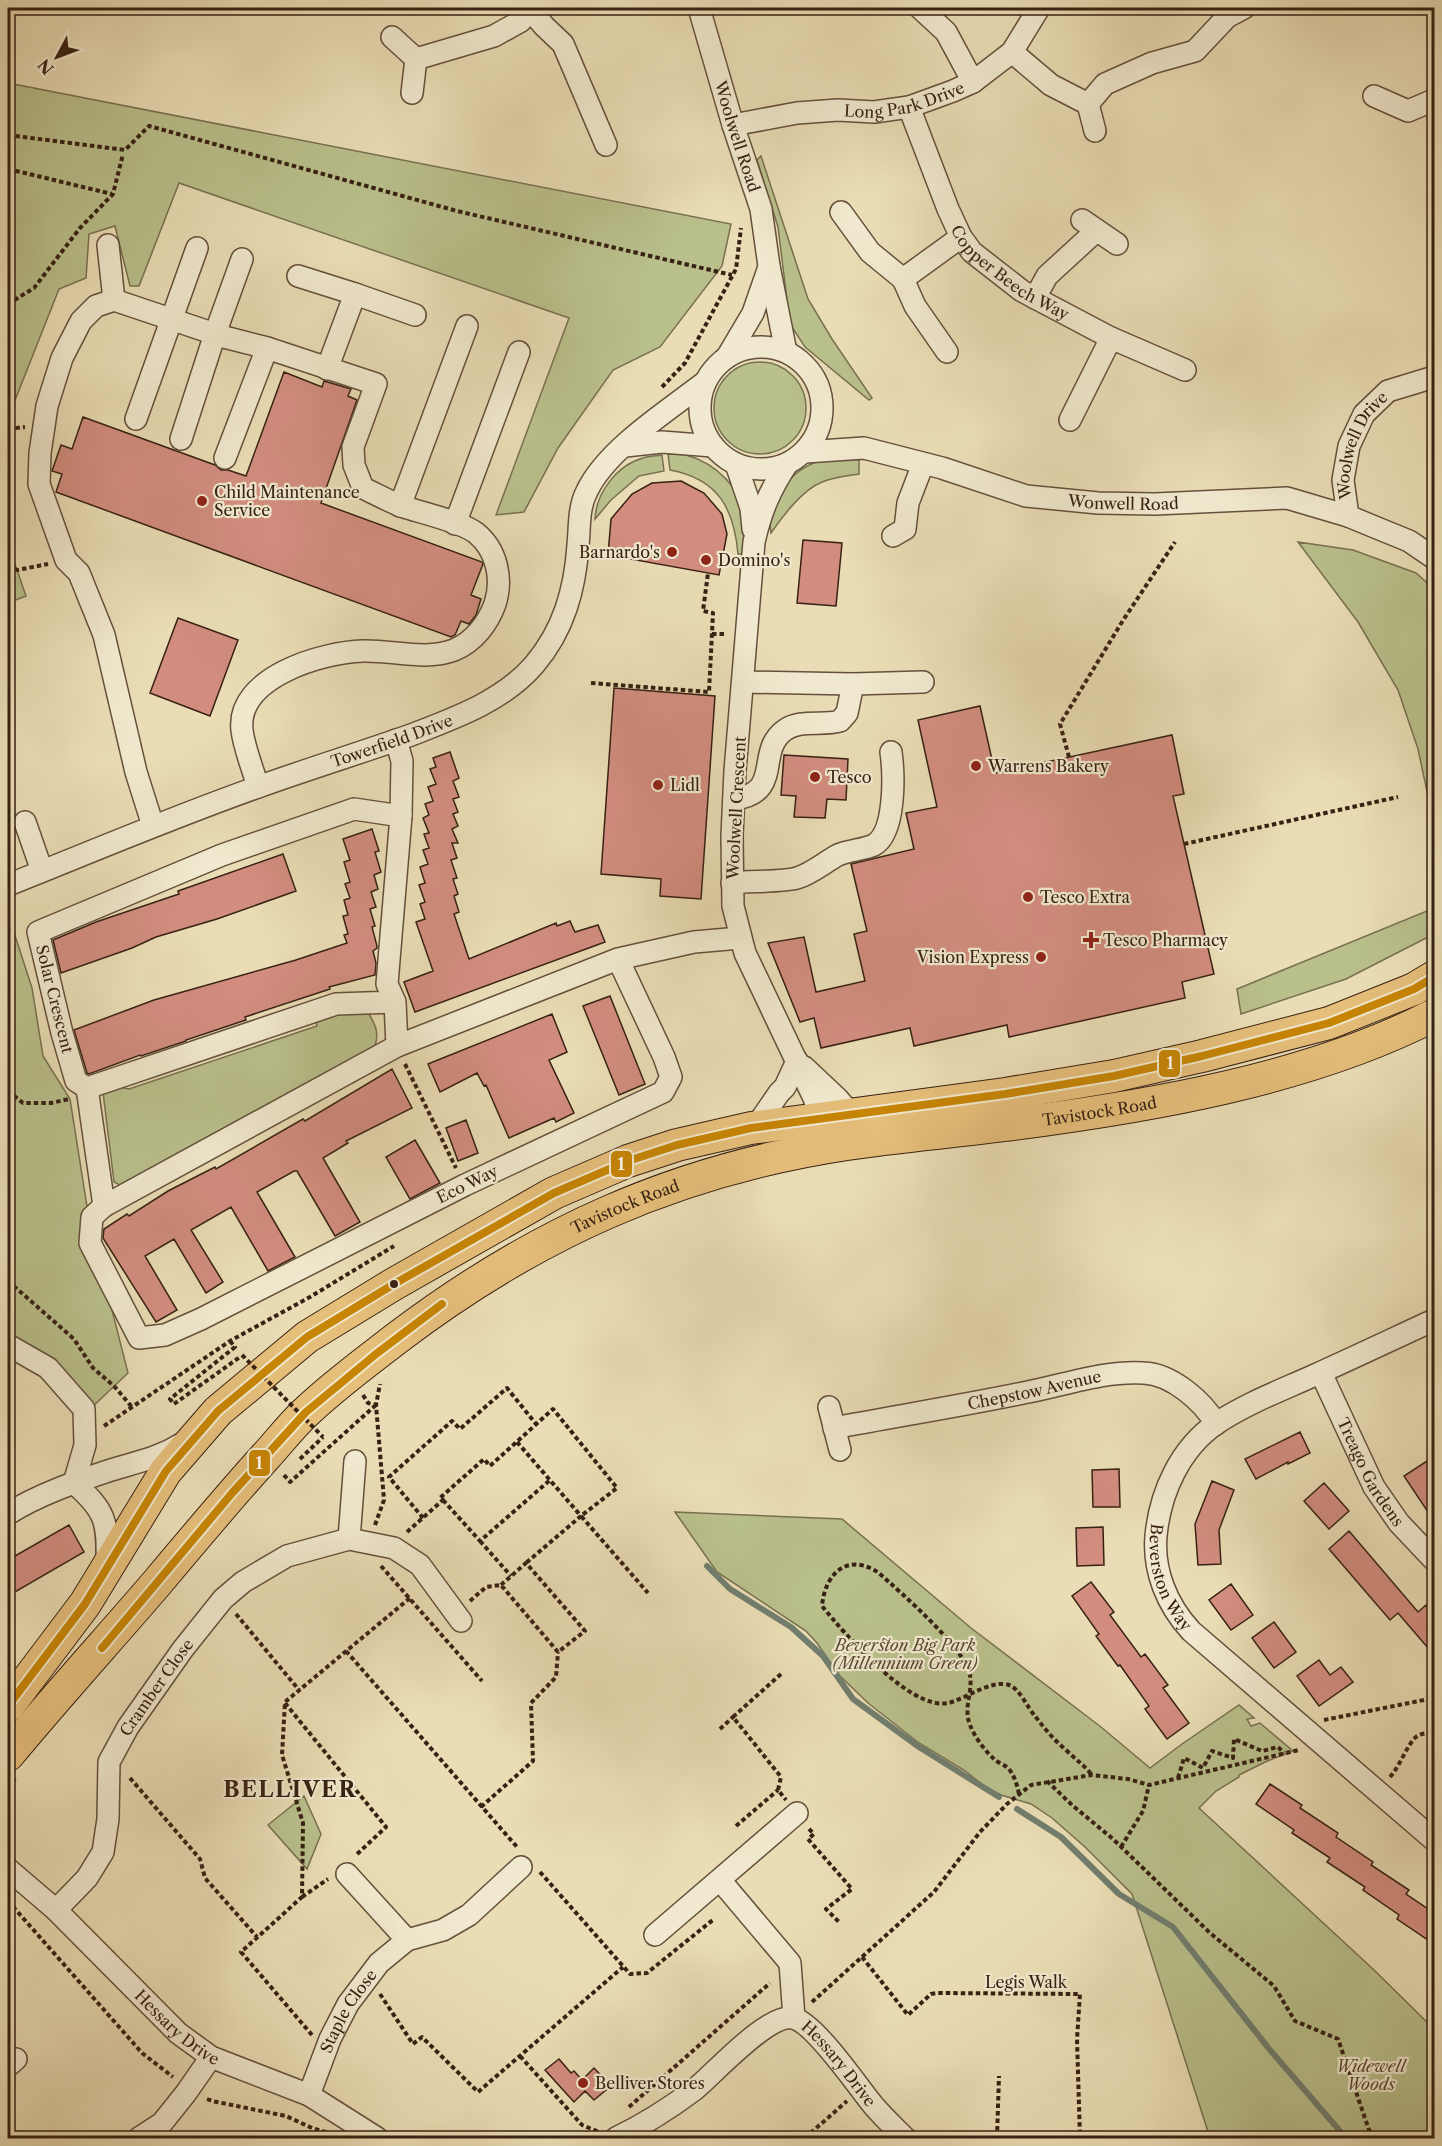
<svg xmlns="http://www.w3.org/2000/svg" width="1442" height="2146" viewBox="0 0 1442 2146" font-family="'Libre Caslon Text',serif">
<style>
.green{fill:#b9c08c;stroke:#787050;stroke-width:1.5}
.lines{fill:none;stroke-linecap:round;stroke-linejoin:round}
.stream{stroke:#717e6f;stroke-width:6}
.building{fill:#d28d7f;stroke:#372113;stroke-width:1.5}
.minor-casing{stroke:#64503c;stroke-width:24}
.highway-casing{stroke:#372113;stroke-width:34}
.path{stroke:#372113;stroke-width:4;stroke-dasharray:4.5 3;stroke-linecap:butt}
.minor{stroke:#f1e9cf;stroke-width:21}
.highway{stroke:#e5be7a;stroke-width:32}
.path-bridge{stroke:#372113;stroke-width:4;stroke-dasharray:4.5 3;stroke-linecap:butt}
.bus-1-casing{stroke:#f1e9cf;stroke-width:12}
.bus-1{stroke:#c78505;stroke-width:8}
.poi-dot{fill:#8f2418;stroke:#f1e9cf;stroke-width:2}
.bus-dot{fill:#372113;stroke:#f1e9cf;stroke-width:2}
.labels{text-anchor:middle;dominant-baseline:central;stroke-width:4.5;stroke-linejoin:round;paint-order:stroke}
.street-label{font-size:16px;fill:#372113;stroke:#f1e9cf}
.poi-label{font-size:16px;fill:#372113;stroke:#f1e9cf;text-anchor:start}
.park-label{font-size:16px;font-style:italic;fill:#584931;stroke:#f1e9cf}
.district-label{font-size:22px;font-weight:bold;letter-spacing:1.5px;fill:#372113;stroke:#f1e9cf}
.line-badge{stroke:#f1e9cf;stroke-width:2}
.badge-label{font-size:16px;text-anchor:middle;font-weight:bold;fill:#fff}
</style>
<rect width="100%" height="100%" fill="#eaddb5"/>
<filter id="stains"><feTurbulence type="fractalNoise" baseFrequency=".00333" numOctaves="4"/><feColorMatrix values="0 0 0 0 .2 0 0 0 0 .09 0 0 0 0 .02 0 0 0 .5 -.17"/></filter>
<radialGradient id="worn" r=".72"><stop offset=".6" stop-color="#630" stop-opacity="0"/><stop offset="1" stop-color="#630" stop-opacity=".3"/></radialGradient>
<!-- green -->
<path class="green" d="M8,83L731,224L722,266L660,347L613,370L558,448L524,512L496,515L569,318L179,183L139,286H130L115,226L89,234L86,278L59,289L8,418Z
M761,156L808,299L832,339L872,398L869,400L805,347L790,324L778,227L757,160Z
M714 408a46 46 0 1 1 92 0a46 46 0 1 1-92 0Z
M668,454C674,454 681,454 686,455C716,463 744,490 745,521C746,532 743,543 742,554H738C734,508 718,479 670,470Z
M662,455L664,471L639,476L611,500L595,519C596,493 617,465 643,458C649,456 656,456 662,455Z
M837,458L859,460V474C846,476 834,477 822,482C802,490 783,516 771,533C766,502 789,471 819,461C824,459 832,459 837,458Z
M1298,542L1353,550L1416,573L1434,589V825L1418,749L1398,690L1358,622Z
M8,544L26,596L8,603Z
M1434,908V934L1346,979L1241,1014L1237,989Z
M10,920L32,988L43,1056L70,1099L89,1219L128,1373L90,1409L8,1337V921Z
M354,1010L369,1014C376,1026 379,1033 375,1046L120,1185L114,1182L103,1092L119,1087L129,1089L317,1026L316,1020Z
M675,1512L842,1519L971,1628L1101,1727L1150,1768L1182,1744L1239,1705L1254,1718L1247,1719L1251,1726L1260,1723L1293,1751L1265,1762L1239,1775V1777L1216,1791L1199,1808L1374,1970L1434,2029V2138H1210L1132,1894L1085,1847L1052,1818L1031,1804L1001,1795L984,1786L964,1770L919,1743L868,1703L840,1676L817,1643L806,1631L717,1572Z
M304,1796L321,1834L307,1869L268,1825Z"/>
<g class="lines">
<!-- stream -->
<path class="stream" d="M707,1566L730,1589L791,1627L823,1656L853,1699L919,1747L999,1797
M1017,1809L1061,1837L1119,1894L1173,1927L1270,2050L1346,2138"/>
</g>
<!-- building -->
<path class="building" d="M284,372L322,387L324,381L351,389L348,396L357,400L321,503L482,562L483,564L471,595L481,599L476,615L469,624L461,621L455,635L451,637L56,492L62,474L52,471L61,445L72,449L83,417L215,465L221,470H228L246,476Z
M681,481L704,493L722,514L727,534L719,575L608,555L611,519L632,494L652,483Z
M803,540L842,543L836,606L797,603Z
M178,618L238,640L210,716L150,693Z
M614,688L715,696L701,899L660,896L661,879L601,874Z
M980,706L995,773L1172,735L1184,794L1173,796L1214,974L1182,982L1185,998L1009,1037L1007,1025L914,1046L910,1028L821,1048L814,1018L800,1022L768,943L804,937L816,992L865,981L854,934L867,931L851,864L914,849L906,813L937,807L918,720Z
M450,752L459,778L453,781L459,797L453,799L458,812L453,814L458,826L452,829L458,843H452L457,858L451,860L457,878L453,879L458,894L454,896L459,912L454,914L469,959L556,923L557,926L570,921L575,932L598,925L605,942L415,1012L404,982L433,971L416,922L425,919L420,904L425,902L419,885L425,883L420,867L428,864L423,850L429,848L424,834L429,833L423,818L429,815L425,804L433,801L428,787L436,784L430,769L436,767L433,758Z
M784,755L848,759L846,800L827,799L825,818L794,817L796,796L781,795Z
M372,829L379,851L375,852L381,872L374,875L378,889L371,892L376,907L370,909L375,926L372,927L377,946V948L373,951L376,963L375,975L329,987L330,989L245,1017L246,1020L186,1040V1041L141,1056L140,1055L89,1074L87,1073L74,1030L154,1000L296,960L347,943L344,935L348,934L343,916L348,915L344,900L350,898L345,884L350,882L344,862L350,860L343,839Z
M283,854L296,891L217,919L156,937L132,948L61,973L53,940L96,922L179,894L178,891Z
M610,996L645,1084L619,1095L583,1006Z
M552,1014L567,1052L549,1060L574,1113L556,1122L554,1118L509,1138L486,1085L484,1086L477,1073L440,1092L428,1064Z
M392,1069L412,1108L346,1141L348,1143L323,1158L360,1222L335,1236L297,1171H294L257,1192L295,1257L268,1271L231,1207L191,1230L223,1282L206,1293L174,1239L145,1256L177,1310L156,1322L103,1238L104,1229L127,1214L129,1216L168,1191L215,1167L216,1169L303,1119L305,1121Z
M466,1120L478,1153L458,1161L446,1128Z
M415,1140L440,1183L410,1199L386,1157Z
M1300,1432L1310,1453L1288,1464V1462L1256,1479L1245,1459Z
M1427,1461L1434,1472V1521L1404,1476Z
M1119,1469L1120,1507H1093L1092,1470Z
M1212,1481L1234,1490L1219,1530L1221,1564L1198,1565L1195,1524Z
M1324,1483L1349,1511L1329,1529L1304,1501Z
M69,1525L84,1552L8,1596V1560Z
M1103,1527L1104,1565L1077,1566L1076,1528Z
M1349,1531L1418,1612L1426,1605L1434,1614V1655L1398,1613L1390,1620L1329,1549Z
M1091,1582L1114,1612L1110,1615L1141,1657L1145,1654L1168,1685L1163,1688L1189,1723L1167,1739L1145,1709L1149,1706L1120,1665L1118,1666L1096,1636L1099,1634L1072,1596Z
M1231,1584L1253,1615L1231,1630L1209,1600Z
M1274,1622L1296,1652L1274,1668L1252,1638Z
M1319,1660L1330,1675L1341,1667L1353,1682L1319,1706L1297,1676Z
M1270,1784L1302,1805L1300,1808L1338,1833L1336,1837L1373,1862L1371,1865L1409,1890L1406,1894L1434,1913V1944L1397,1919L1399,1915L1363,1890L1365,1887L1327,1862L1330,1858L1292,1833L1294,1830L1256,1804Z
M559,2059L571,2073L574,2071L582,2080L594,2068L611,2086L594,2100L585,2091L574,2102L545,2070Z"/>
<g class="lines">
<defs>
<g id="minor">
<path d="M529,8L544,26L563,44L606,145"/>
<path id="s1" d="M699,8L733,125L761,209L769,266L786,352"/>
<path d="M920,8L946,32L973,82"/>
<path d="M392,37L416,59L494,36L521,21L528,8"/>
<path d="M1012,52L1051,85L1088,104L1105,84L1152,63L1195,51L1227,17L1244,8"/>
<path d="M412,93L416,59"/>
<path d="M1374,96L1408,111L1434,100"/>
<path d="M1088,104L1095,131"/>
<path id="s2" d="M909,107L948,209L961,237L972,252L1022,291L1111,338L1185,370"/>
<path id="s3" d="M733,125L797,113L838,110L874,112L909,107L953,91L973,82L1012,52L1039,8"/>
<path d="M841,212L870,252L903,279L961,237"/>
<path d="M1082,220L1117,244"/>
<path d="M108,245L114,300"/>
<path d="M298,276L355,294"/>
<path d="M903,279L915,306L947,352"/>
<path d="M1035,298L1047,276L1096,231"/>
<circle cx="761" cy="408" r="61"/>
<path d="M727,357L753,313L769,267"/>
<path d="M327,369L355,294L415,315"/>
<path d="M136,419L197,248"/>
<path d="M1070,420L1111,338"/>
<path d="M181,439L215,334L242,259"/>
<path d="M625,446L662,442L713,446"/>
<path id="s4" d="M805,452L864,448L942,468L1026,496L1098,503L1155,504L1287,498L1348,516L1382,530L1409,541L1434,558"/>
<path d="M225,458L267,348"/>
<path d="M736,464L751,508L753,529"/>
<path d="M787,464C770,490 761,511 754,542L735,771L732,836L733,906L745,953L814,1098L820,1118L817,1129"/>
<path d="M400,506L467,326"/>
<path id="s5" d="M1348,516L1343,480L1349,446L1364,414L1388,391L1434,377"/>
<path d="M455,524L519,352"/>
<path d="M893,536L905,529L908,503L923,464"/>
<path d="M743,682L853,684L923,682"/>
<path d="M396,740L402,761L401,816"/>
<path d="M734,799C784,793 755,751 785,730C800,719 823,726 840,721L847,713L853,684"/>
<path d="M25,822L42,871"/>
<path d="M153,826L136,772L104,635L79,573L66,560L39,484L40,453L47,406L62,358L81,321L96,306L114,300L224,337L267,348L376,384L353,447L354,465L363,488C376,494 390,502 404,507C423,513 462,522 476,533C497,550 503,579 495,604C488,623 474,642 454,650C425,661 393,650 363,651C323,652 236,677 242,730C244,748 253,769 258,787"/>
<path d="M732,883C749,881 783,882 797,878C811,874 825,862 838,855C849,850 863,850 874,845C896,832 894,774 891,752"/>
<path id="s6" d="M8,885C91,852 173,817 258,787C308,769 360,753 411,735C455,718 503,701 534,665C564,630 575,589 578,545C580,527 578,508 587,491C607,449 669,410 705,382"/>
<path d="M618,959L664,1057L671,1077L663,1092L465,1185L201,1319L165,1335L139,1338L90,1243L92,1217L104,1206L397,1046L618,959L694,942L740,938"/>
<path d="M395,1002L336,1004L87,1088L76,1081L62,1033L38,932L222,855L354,809L401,816L387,984L395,1002L397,1046"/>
<path d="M804,1067L837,1098L851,1114"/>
<path d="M87,1088L104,1206"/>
<path d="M755,1128L779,1093L785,1087L797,1061"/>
<path id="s7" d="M1434,1320C1395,1338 1355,1357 1315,1375C1282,1390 1247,1403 1217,1423C1180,1448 1160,1493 1156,1536C1153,1571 1167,1605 1191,1631L1434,1840"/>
<path d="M8,1345L48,1368L84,1409L85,1445L74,1483"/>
<path id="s8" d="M1321,1373L1374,1487L1399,1523L1434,1560"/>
<path d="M829,1407L840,1450"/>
<path id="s9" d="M834,1428C897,1416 960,1406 1023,1393C1062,1386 1104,1370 1144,1373C1171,1374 1203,1401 1216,1424"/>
<path d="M74,1483C106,1511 108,1522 107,1563"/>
<path d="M8,1514C37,1495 78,1481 111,1470C137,1462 159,1458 181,1444"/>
<path d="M349,1539L355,1461"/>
<path id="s10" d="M8,1869L56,1910L178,2033L211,2057L309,2095L377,2138"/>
<path d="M347,1874L407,1940"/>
<path d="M720,1880L790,1963L794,2018"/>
<path id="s11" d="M56,1910L87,1878L103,1852L108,1819L109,1762L128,1727L183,1649L223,1599L243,1582L287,1556L349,1539L394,1548L420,1565L461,1621"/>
<path d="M655,1935L797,1813"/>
<path d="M8,2066L16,2059"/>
<path id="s12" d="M309,2095L330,2039L348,2004L379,1963L407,1940L443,1930L469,1915L521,1867"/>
<path d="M139,2138L162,2123L186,2093L211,2057"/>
<path id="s13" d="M616,2138C643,2125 670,2108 694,2090C714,2074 768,2013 793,2018C815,2023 858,2087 873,2105C883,2117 895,2128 905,2138"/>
</g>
<g id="highway">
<path d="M8,1706L85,1604L166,1471L218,1411L307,1337L394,1284L554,1193L628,1161L677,1145L751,1128L1005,1094L1114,1076L1202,1056L1329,1023L1414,989L1434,977"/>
<path id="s14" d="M8,1755C56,1697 107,1641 156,1584C192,1541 228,1498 266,1456C279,1442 291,1426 305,1413C333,1386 366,1362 397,1338C534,1234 675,1170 847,1144C899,1136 952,1132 1005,1125C1146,1107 1308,1080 1434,1015"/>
</g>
</defs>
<!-- minor casing -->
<use href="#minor" class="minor-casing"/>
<!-- highway casing -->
<use href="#highway" class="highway-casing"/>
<!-- path -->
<path class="path" d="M8,135L125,150L149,126L457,211L732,275
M8,169L112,194
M8,304L34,288L80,228L113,194L123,154
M662,387L685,363L736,269L741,228
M8,429L25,427
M8,566L17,570L48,564
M712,634H726
M591,683L709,692L713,613L703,611L708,573
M1069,757L1060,724L1122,622L1175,542
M1184,844L1398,797
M405,1064L456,1168
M8,1091L23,1103H51L69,1099
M8,1105L16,1097
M8,1281L74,1339L93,1368L114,1386L132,1407
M230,1341L235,1347L170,1399L174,1404L240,1357
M363,1395L368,1403L376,1405
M104,1426L230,1341L310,1297L394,1246
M517,1442L581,1516L526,1563
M300,1459L323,1437
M284,1475L290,1482L376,1405
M443,1500L480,1541L550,1480
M423,1518L389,1477L452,1421L460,1429L507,1388L536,1424
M375,1525L384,1500L376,1405L380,1384
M407,1532L443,1500L440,1498L484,1459L490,1466L553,1409L617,1488L581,1516L648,1593
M480,1541L511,1576
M381,1566L482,1681
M470,1601L486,1587L501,1585L558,1652L585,1631L526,1563L501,1585
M236,1614L299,1690
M346,1651L517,1847
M781,1674L733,1717L781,1777L778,1790L786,1800
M285,1703L386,1827L355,1856
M1324,1720L1434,1698
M720,1729L733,1717
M1390,1777C1400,1766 1407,1745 1416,1737C1421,1733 1428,1733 1434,1732
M130,1778L200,1859L205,1878L257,1937
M1178,1778L1184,1758L1203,1768L1212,1751L1233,1758L1234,1739L1262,1751L1278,1747L1284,1753
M1047,1781L1072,1805L1113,1839L1210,1933L1274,1986L1295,2021L1338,2039L1369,2130L1377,2138
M8,1789L15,1779
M1019,1794C1017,1785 1015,1777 1009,1769C1005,1765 998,1763 994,1759C985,1751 974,1736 970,1725C963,1707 973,1693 970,1675C965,1648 901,1593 879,1573C848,1552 825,1573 822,1606C844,1633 910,1711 948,1703C966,1699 991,1679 1009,1685C1020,1689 1027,1707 1035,1716C1044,1728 1054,1740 1066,1750C1075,1759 1084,1765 1092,1775
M481,1807L533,1761L531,1703L556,1677L558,1652
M736,1826L778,1790
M809,1829L814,1834L808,1839L852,1889L826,1909L839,1922
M1121,1847L1143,1811L1149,1785
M540,1872L630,1974L647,1973L714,1919
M302,1897L328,1879
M8,1901L142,2053L173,2077
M862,1957L908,2015L931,1994L937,1993L1080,1994L1077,2039L1080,2138
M380,1994L413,2044L422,2037L478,2092L623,1967
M812,2002L934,1892L980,1832L1007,1804L1031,1785L1092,1775L1128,1779L1149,1785L1299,1750
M312,2035L241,1952L302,1897L303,1823L282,1755L285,1702L410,1598
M520,2056L582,2125L599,2132
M207,2099L212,2101L286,2116L312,2128L329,2133
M629,2107L770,1983
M805,2138L847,2101
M997,2138L999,2076"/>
<!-- minor -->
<use href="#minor" class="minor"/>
<!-- highway -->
<use href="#highway" class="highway"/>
<!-- path-bridge -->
<path class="path-bridge" d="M242,1355L323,1437"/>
<defs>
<path id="bus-1" d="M102,1648L233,1492L306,1412L376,1354L442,1304
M8,1706L85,1604L166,1471L218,1411L307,1337L394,1284L554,1193L628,1161L677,1145L751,1128L1005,1094L1114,1076L1202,1056L1329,1023L1414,989L1434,977"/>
</defs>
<!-- bus-1 casing -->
<use href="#bus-1" class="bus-1-casing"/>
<!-- bus-1 -->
<use href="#bus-1" class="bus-1"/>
</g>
<!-- markers -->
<g class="poi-dot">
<circle cx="202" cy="501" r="6"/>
<circle cx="672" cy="552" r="6"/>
<circle cx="706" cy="560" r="6"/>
<circle cx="976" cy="766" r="6"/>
<circle cx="815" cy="777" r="6"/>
<circle cx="658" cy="785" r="6"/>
<circle cx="1028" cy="897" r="6"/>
<path d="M1088 931h6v6h6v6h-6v6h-6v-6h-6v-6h6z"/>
<circle cx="1041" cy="957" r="6"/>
<circle cx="583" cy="2083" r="6"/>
</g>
<circle class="bus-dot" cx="394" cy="1284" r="5"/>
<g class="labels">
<!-- street labels -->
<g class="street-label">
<text stroke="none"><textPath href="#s3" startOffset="174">Long Park Drive</textPath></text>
<text stroke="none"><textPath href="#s1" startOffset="134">Woolwell Road</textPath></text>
<text stroke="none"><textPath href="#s2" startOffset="201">Copper Beech Way</textPath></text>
<text stroke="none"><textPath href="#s5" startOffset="76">Woolwell Drive</textPath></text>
<text stroke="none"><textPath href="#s4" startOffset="326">Wonwell Road</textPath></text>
<text stroke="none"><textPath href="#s6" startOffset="410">Towerfield Drive</textPath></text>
<text transform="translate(736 808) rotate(-87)">Woolwell Crescent</text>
<text transform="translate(55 999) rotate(76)">Solar Crescent</text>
<text stroke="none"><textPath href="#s14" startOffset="1322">Tavistock Road</textPath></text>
<text transform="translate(467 1184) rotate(-26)">Eco Way</text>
<text stroke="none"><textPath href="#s14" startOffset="836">Tavistock Road</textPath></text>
<text stroke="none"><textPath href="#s9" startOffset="204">Chepstow Avenue</textPath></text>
<text stroke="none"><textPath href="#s8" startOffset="111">Treago Gardens</textPath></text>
<text stroke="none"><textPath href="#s7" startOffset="417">Beverston Way</textPath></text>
<text stroke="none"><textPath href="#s11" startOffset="254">Cramber Close</textPath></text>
<text x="1026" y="1982">Legis Walk</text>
<text stroke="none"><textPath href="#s12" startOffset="93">Staple Close</textPath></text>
<text stroke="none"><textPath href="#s10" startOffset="232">Hessary Drive</textPath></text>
<text stroke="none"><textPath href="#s13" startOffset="282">Hessary Drive</textPath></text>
</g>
<!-- poi labels -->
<g class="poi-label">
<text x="214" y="492">Child Maintenance<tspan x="214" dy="18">Service</tspan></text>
<text x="660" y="552" text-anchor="end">Barnardo's</text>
<text x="718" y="560">Domino's</text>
<text x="988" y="766">Warrens Bakery</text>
<text x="827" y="777">Tesco</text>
<text x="670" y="785">Lidl</text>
<text x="1040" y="897">Tesco Extra</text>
<text x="1103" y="940">Tesco Pharmacy</text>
<text x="1029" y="957" text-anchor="end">Vision Express</text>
<text x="595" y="2083">Belliver Stores</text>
</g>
<!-- park labels -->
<g class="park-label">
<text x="905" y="1645">Beverston Big Park<tspan x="905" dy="18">(Millennium Green)</tspan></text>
<text x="1371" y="2066">Widewell<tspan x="1371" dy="18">Woods</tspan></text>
</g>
<!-- district labels -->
<g class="district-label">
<text x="290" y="1789">BELLIVER</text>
</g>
</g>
<g class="line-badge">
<rect x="1158" y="1049" width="23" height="29" rx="6" fill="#c78505"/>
<rect x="610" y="1150" width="23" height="28" rx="6" fill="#c78505"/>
<rect x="248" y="1449" width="23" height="28" rx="6" fill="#c78505"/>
</g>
<g class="badge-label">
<text x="1170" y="1069">1</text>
<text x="621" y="1170">1</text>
<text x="259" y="1469">1</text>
</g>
<!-- margin -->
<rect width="1442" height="2146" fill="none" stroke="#eaddb5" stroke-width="30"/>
<rect x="9" y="9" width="1424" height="2128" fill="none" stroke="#372113" stroke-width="3"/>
<rect x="15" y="15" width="1412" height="2116" fill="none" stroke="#372113" stroke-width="1.5"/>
<!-- north arrow -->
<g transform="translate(57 57) rotate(229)" stroke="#f1e9cf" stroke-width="4.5" paint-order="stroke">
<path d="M0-4.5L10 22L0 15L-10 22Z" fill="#372113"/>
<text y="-9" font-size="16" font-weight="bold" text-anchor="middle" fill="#372113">N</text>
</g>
<rect width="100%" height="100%" filter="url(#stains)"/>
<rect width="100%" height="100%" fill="url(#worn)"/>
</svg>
